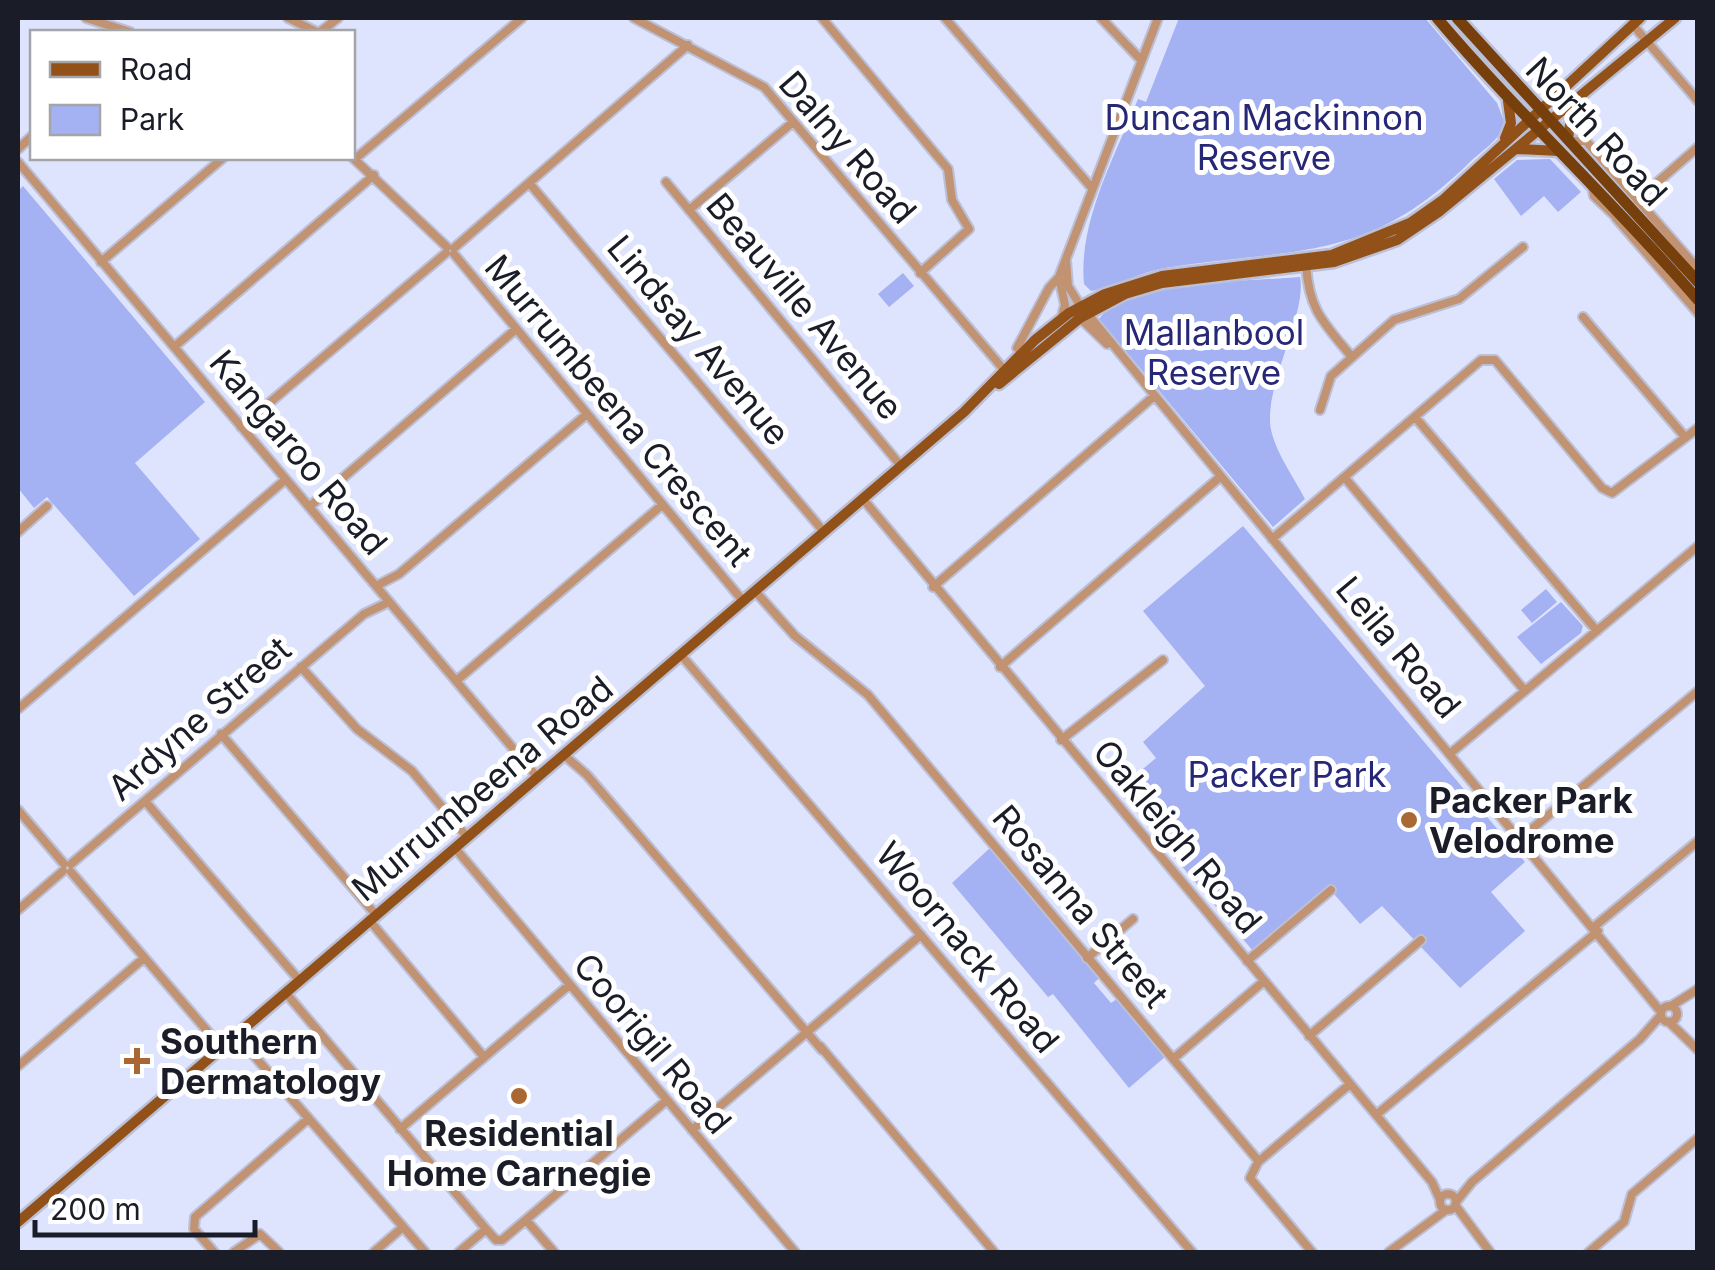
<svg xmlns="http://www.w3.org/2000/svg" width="1715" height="1270" viewBox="0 0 1715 1270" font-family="Inter,sans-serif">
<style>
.green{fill:#a4b1f3}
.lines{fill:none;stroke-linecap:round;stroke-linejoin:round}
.minor-casing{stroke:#bbc0d7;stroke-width:12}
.major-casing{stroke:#bbc0d7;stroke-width:15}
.highway-casing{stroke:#bbc0d7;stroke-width:16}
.minor{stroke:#c29372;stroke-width:8}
.major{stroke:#925118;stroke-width:10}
.highway{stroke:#763f0c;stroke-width:11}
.poi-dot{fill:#a96733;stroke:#fff;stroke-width:4}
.labels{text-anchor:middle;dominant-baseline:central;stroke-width:10;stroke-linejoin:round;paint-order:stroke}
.park-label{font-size:35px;fill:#262776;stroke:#fff}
.street-label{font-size:35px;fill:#1a1d28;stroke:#fff}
.poi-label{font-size:35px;font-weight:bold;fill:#1a1d28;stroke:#fff;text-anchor:start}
</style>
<rect width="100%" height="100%" fill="#dee4fe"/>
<!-- green -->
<path class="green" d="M1179,18H1425L1497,103L1505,124C1499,141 1481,151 1469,163C1366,264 1295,247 1165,268C1139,272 1116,287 1091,291L1084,284C1078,222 1115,156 1138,99L1146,102Z
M1550,159L1581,192L1558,212L1544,196L1521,216L1494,179L1517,160Z
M23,186L205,402L135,463L200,539L134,596L47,497L34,508L18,488V191Z
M903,273L914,286L889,307L878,294Z
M1300,277C1307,311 1269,377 1270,420C1270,445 1294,477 1305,499L1273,527L1099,319C1128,281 1252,281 1300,277Z
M1243,526L1525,862L1491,892L1525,931L1460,988L1382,906L1360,924L1328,887L1253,951L1118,790L1156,758L1143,742L1205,686L1143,611Z
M1546,589L1557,602L1532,623L1521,610Z
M1561,602L1583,626L1581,633L1541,664L1517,637Z
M991,847L1099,978L1094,983L1111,1003L1117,999L1166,1056L1129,1088L1053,994L1048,997L952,883Z"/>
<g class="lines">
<defs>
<path id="minor" d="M86,18L130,32
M288,18L317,32
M634,18L764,87L1005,371
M822,18L948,169L952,200L969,229L920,273
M945,18L1091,187
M1101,18L1141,60
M1632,24L1698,101
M320,32L338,18
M1570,141H1586L1698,269
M18,149L32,136
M352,157L447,247
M355,159L522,18
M18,162L538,778
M666,182L901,466
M530,184L824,532
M1592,186L1594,196L1615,216
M1637,200L1698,147
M689,210L793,122
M1616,218L1698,313
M454,248L688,45
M454,254L743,601
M1066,260L1068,286L1081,307
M101,262L223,158
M1306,265C1309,310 1323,322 1351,356
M1059,277L1065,305L1062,316
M1087,313L1661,1012
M1583,317L1685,437
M1080,318L1107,344
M174,347L374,175
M1017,348L1049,288L1059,277L1158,18
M1320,410L1331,376L1394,320L1459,299L1523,247
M1415,417L1597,631
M241,427L446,253
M1345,478L1525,691
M863,499L1432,1182L1440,1200
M309,507L516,329
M18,532L47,506
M1272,539L1481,360H1495L1602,488L1612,493L1698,428
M376,586L399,574L587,414
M933,587L1153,397
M755,591L795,636L868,695L1256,1158L1258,1162L1250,1178L1312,1252
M681,655L1192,1252
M301,667L357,729L412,771L467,837
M1000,667L1220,477
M456,681L662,505
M18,709L285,480
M221,734L376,915
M1061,740L1163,660
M1452,752L1698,546
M564,755L587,775L822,1050
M145,801L299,980
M18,810L64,864
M1522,837L1698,691
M455,848L795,1252
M71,864L364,614L389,602
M71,872L221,1047
M18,910L63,871
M369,920L484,1057
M1595,926L1698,841
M1087,958L1133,919
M1247,961L1331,890
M285,992L486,1229
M1661 1014a8 8 0 1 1 16 0a8 8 0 1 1-16 0Z
M1671,1006L1698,989
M1669,1022L1698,1050
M236,1035L425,1252
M1309,1036L1421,940
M820,1046L994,1252
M1173,1059L1264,981
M18,1066L144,958
M1376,1115L1598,931
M400,1129L568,986
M692,1130L921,935
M1258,1162L1350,1084
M1440 1202a8 8 0 1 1 16 0a8 8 0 1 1-16 0Z
M1456,1202L1472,1182L1640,1039L1661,1015
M1455,1205L1490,1252
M526,1220L554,1252
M214,1252L194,1229L195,1217L308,1119
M234,1252L260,1234L279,1252
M374,1252L403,1227
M459,1252L486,1229L496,1240H502L666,1101
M1389,1252L1446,1210
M1589,1252L1624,1222L1632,1194L1698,1138"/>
<path id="major" d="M1505,138L1511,123L1508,101
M1568,139L1571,117L1581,99
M1517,149L1559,151
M999,384L1080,318L1125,294L1162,283L1334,262L1397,240L1440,211L1675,18
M18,1222L964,412L1035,340L1069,313L1105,294L1162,276L1332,255L1410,223L1444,199L1640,18"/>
<path id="highway" d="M1437,18C1520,116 1614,202 1698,300
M1457,18L1698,282"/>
</defs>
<!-- minor casing -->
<use href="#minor" class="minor-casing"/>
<!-- major casing -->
<use href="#major" class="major-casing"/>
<!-- highway casing -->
<use href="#highway" class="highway-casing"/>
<!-- minor -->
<use href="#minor" class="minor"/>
<!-- major -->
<use href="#major" class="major"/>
<!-- highway -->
<use href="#highway" class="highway"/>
</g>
<!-- markers -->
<g class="poi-dot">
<circle cx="1409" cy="820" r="10"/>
<path d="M132 1046h10v10h10v10h-10v10h-10v-10h-10v-10h10z"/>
<circle cx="519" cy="1096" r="10"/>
</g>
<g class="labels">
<!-- park labels -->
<g class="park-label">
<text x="1264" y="117">Duncan Mackinnon<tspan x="1264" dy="40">Reserve</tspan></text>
<text x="1214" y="332">Mallanbool<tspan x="1214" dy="40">Reserve</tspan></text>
<text x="1287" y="774">Packer Park</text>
</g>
<!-- street labels -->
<g class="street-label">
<text transform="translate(1597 131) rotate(47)">North Road</text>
<text transform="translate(848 147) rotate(49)">Dalny Road</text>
<text transform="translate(805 306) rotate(50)">Beauville Avenue</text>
<text transform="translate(699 340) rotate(50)">Lindsay Avenue</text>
<text transform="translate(619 410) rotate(50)">Murrumbeena Crescent</text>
<text transform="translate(299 452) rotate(50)">Kangaroo Road</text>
<text transform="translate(1399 647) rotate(50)">Leila Road</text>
<text transform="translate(199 718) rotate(-41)">Ardyne Street</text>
<text transform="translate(482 788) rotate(-40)">Murrumbeena Road</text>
<text transform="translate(1178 836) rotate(50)">Oakleigh Road</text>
<text transform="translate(1081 906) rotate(50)">Rosanna Street</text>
<text transform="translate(968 947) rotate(50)">Woornack Road</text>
<text transform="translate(653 1043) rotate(50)">Coorigil Road</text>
</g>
<!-- poi labels -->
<g class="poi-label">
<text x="1429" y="800">Packer Park<tspan x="1429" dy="40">Velodrome</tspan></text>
<text x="160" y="1041">Southern<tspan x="160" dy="40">Dermatology</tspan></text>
<text x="519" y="1133" text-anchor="middle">Residential<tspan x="519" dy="40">Home Carnegie</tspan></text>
</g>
</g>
<!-- border -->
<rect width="1715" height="1270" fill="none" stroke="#1a1d28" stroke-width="40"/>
<!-- legend -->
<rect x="30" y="30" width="325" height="130" fill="#ffffff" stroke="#a3a5a9" stroke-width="2.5"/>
<rect x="50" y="62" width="50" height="15" fill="#925118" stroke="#a3a5a9" stroke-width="2.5"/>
<text x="120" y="80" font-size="30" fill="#1a1d28">Road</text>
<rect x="50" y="105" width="50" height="30" fill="#a4b1f3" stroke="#a3a5a9" stroke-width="2.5"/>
<text x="120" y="130" font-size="30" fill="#1a1d28">Park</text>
<!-- scale -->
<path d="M35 1220v15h220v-15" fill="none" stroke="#1a1d28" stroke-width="5"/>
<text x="50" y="1220" font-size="30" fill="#1a1d28" stroke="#ffffff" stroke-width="8" paint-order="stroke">200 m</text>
</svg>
